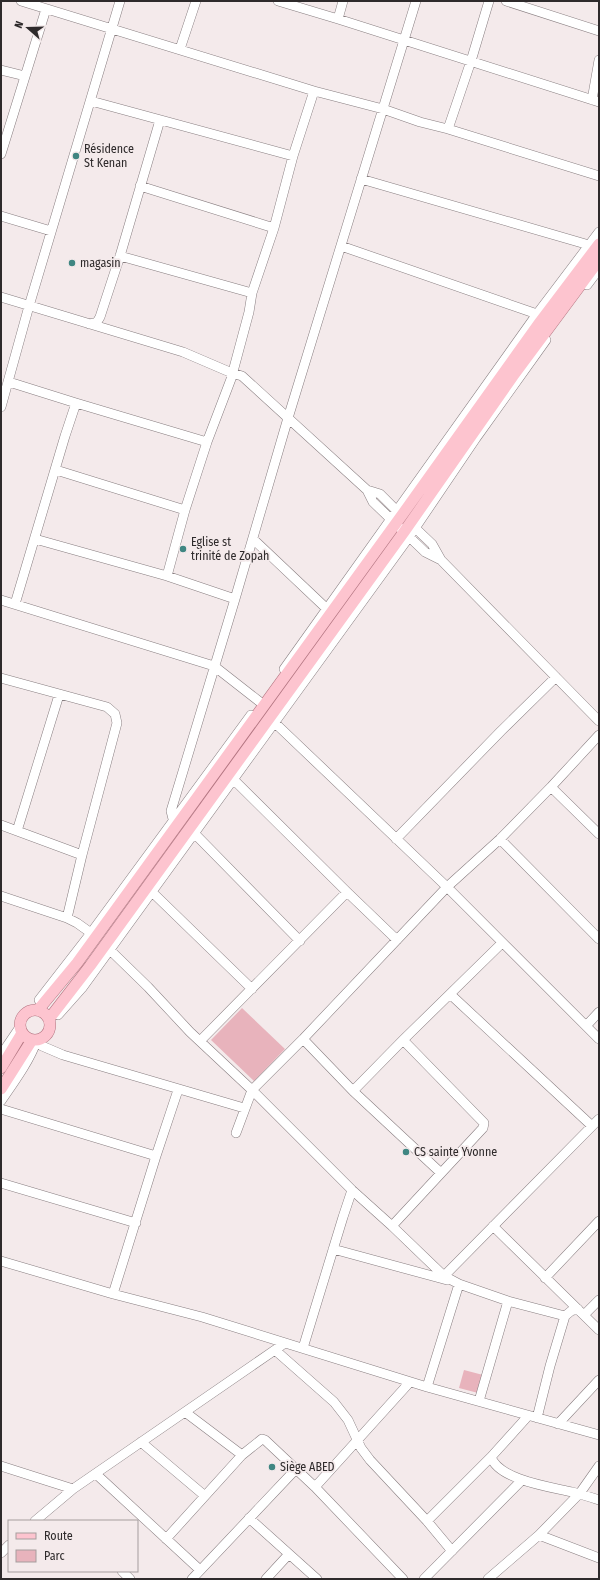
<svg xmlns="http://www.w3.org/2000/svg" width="600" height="1580" viewBox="0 0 600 1580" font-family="'Fira Sans Condensed',sans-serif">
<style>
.green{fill:#e8b3bc}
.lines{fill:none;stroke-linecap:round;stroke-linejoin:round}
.minor-casing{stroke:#887e80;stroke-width:10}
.major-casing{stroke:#b37581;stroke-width:12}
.minor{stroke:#fff;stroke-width:9}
.major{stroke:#fdc4cf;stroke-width:11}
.poi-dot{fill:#3f8682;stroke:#f4eaeb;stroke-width:1.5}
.labels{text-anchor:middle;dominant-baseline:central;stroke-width:3.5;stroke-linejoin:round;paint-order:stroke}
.poi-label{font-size:12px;fill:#2e2a2b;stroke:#f4eaeb;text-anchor:start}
</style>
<rect width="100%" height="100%" fill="#f4eaeb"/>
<!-- green -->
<path class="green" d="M242,1008L285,1049L254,1081L211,1040Z
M464,1370L483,1375L478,1393L459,1388Z"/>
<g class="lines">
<defs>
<path id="minor" d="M21,1L314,91L383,109L420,122L448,129L599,176
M278,1L338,19L599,102
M506,1L599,31
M338,19L343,1
M180,49L196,1
M1,70L25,76
M592,100L599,60
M91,101L293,156
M448,129L471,61L489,1
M1,154L46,9
M361,179L589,245
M140,186L274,228
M1,216L51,231
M341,246L537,314
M120,256L252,293
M587,285L599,269
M1,297L183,352L232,373L242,376L367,490L373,502L425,552L441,560
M89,324L97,322L100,317L120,256L160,120
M9,382L76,403L207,442
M1,407L29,306L120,1
M56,470L185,510
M367,490L380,494L400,514
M411,524L432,544L441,560L599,721
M35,539L167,576L235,599
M253,539L327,609
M167,576L185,510L207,442L231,379L249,312L252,293L274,228L293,156L314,91
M1,600L214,666L260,702
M15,604L65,436L76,403
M284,669L537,314L599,232
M1,678L107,707L115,714L117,723L82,855L67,918
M275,723L447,887L599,1039
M233,779L347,892L397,940
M551,787L599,834
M173,819L171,811L235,599L288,418L416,1
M1,825L82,855
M17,831L59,695
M194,833L300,941
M396,839L501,731L556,677
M500,839L599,939
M152,892L252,989
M1,896L67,918L77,923L91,933
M110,950L148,987L190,1032L252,1090L352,1190L392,1226L444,1276L459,1284L508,1301L565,1316
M450,994L592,1126
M39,1000L91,933L251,715
M58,1015L82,988L409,537L476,438L546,340
M586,1026L599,1012
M303,1039L353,1091L441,1173
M37,1040L42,1046L63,1055L244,1108
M200,1041L347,892
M1,1055L20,1027
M353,1091L403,1040L502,943
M1,1101C14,1082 29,1062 37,1040
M1,1109L156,1156
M236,1133L252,1090L303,1039L447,887L500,839L551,787L599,735
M1,1183L136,1223
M392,1226L483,1128L484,1123L403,1040
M493,1226L599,1330
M333,1249L447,1280
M1,1261L113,1294L202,1317L427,1387L599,1435
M444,1276L599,1119
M545,1278L599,1221
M113,1294L156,1156L178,1090
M584,1315L599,1300
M303,1348L343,1217L352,1190
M275,1350L334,1402L348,1420L361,1448L370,1460L427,1521L452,1551
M427,1387L459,1284
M479,1401L508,1301
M185,1412L242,1455
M537,1418L550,1366L565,1316L571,1311L578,1309
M558,1424L599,1380
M141,1442L205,1496
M491,1457C499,1480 551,1487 572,1492C581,1494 590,1497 599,1500
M1,1466L73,1489
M96,1474L200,1570
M315,1487L410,1382
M249,1518L317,1579
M35,1521L73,1489L285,1343
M427,1521L491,1457L528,1416
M539,1535L599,1558
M166,1539L242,1455L262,1439L265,1440L315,1487L403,1579
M1,1553L9,1545
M122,1571L130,1579
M192,1579L296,1469
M266,1579L289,1554
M424,1579L522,1480
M488,1579L539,1535L580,1493L599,1466"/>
<path id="major" d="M38,1010L77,963L402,515L540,322L599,244
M20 1025a15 15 0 1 1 30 0a15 15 0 1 1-30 0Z
M49,1019L90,966L404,532L513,376L599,260
M1,1068L22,1033
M1,1089L32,1040"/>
</defs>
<!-- minor casing -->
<use href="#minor" class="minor-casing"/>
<!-- major casing -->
<use href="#major" class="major-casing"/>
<!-- minor -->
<use href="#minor" class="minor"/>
<!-- major -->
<use href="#major" class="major"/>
</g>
<!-- markers -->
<g class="poi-dot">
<circle cx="76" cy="156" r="4"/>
<circle cx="72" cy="263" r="4"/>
<circle cx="183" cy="549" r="4"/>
<circle cx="406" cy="1152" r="4"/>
<circle cx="272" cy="1467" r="4"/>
</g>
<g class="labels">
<!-- poi labels -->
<g class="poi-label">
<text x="84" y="149">Résidence<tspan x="84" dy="14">St Kenan</tspan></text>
<text x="80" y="263">magasin</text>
<text x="191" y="542">Eglise st<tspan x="191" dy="14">trinité de Zopah</tspan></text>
<text x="414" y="1152">CS sainte Yvonne</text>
<text x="280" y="1467">Siège ABED</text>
</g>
</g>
<!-- border -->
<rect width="600" height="1580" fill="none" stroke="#2e2a2b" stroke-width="4"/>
<!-- legend -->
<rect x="8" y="1520" width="130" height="52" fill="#f4eaeb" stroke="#a59d9e"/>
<rect x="16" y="1533" width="20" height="6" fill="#fdc4cf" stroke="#a59d9e"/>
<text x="44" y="1540" font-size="12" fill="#2e2a2b">Route</text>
<rect x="16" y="1550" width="20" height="12" fill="#e8b3bc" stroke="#a59d9e"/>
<text x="44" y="1560" font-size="12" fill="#2e2a2b">Parc</text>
<!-- north arrow -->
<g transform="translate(28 28) rotate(290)" stroke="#f4eaeb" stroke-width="3" paint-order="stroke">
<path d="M0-3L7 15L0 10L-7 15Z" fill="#2e2a2b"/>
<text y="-6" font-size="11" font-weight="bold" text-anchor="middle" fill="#2e2a2b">N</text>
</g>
</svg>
